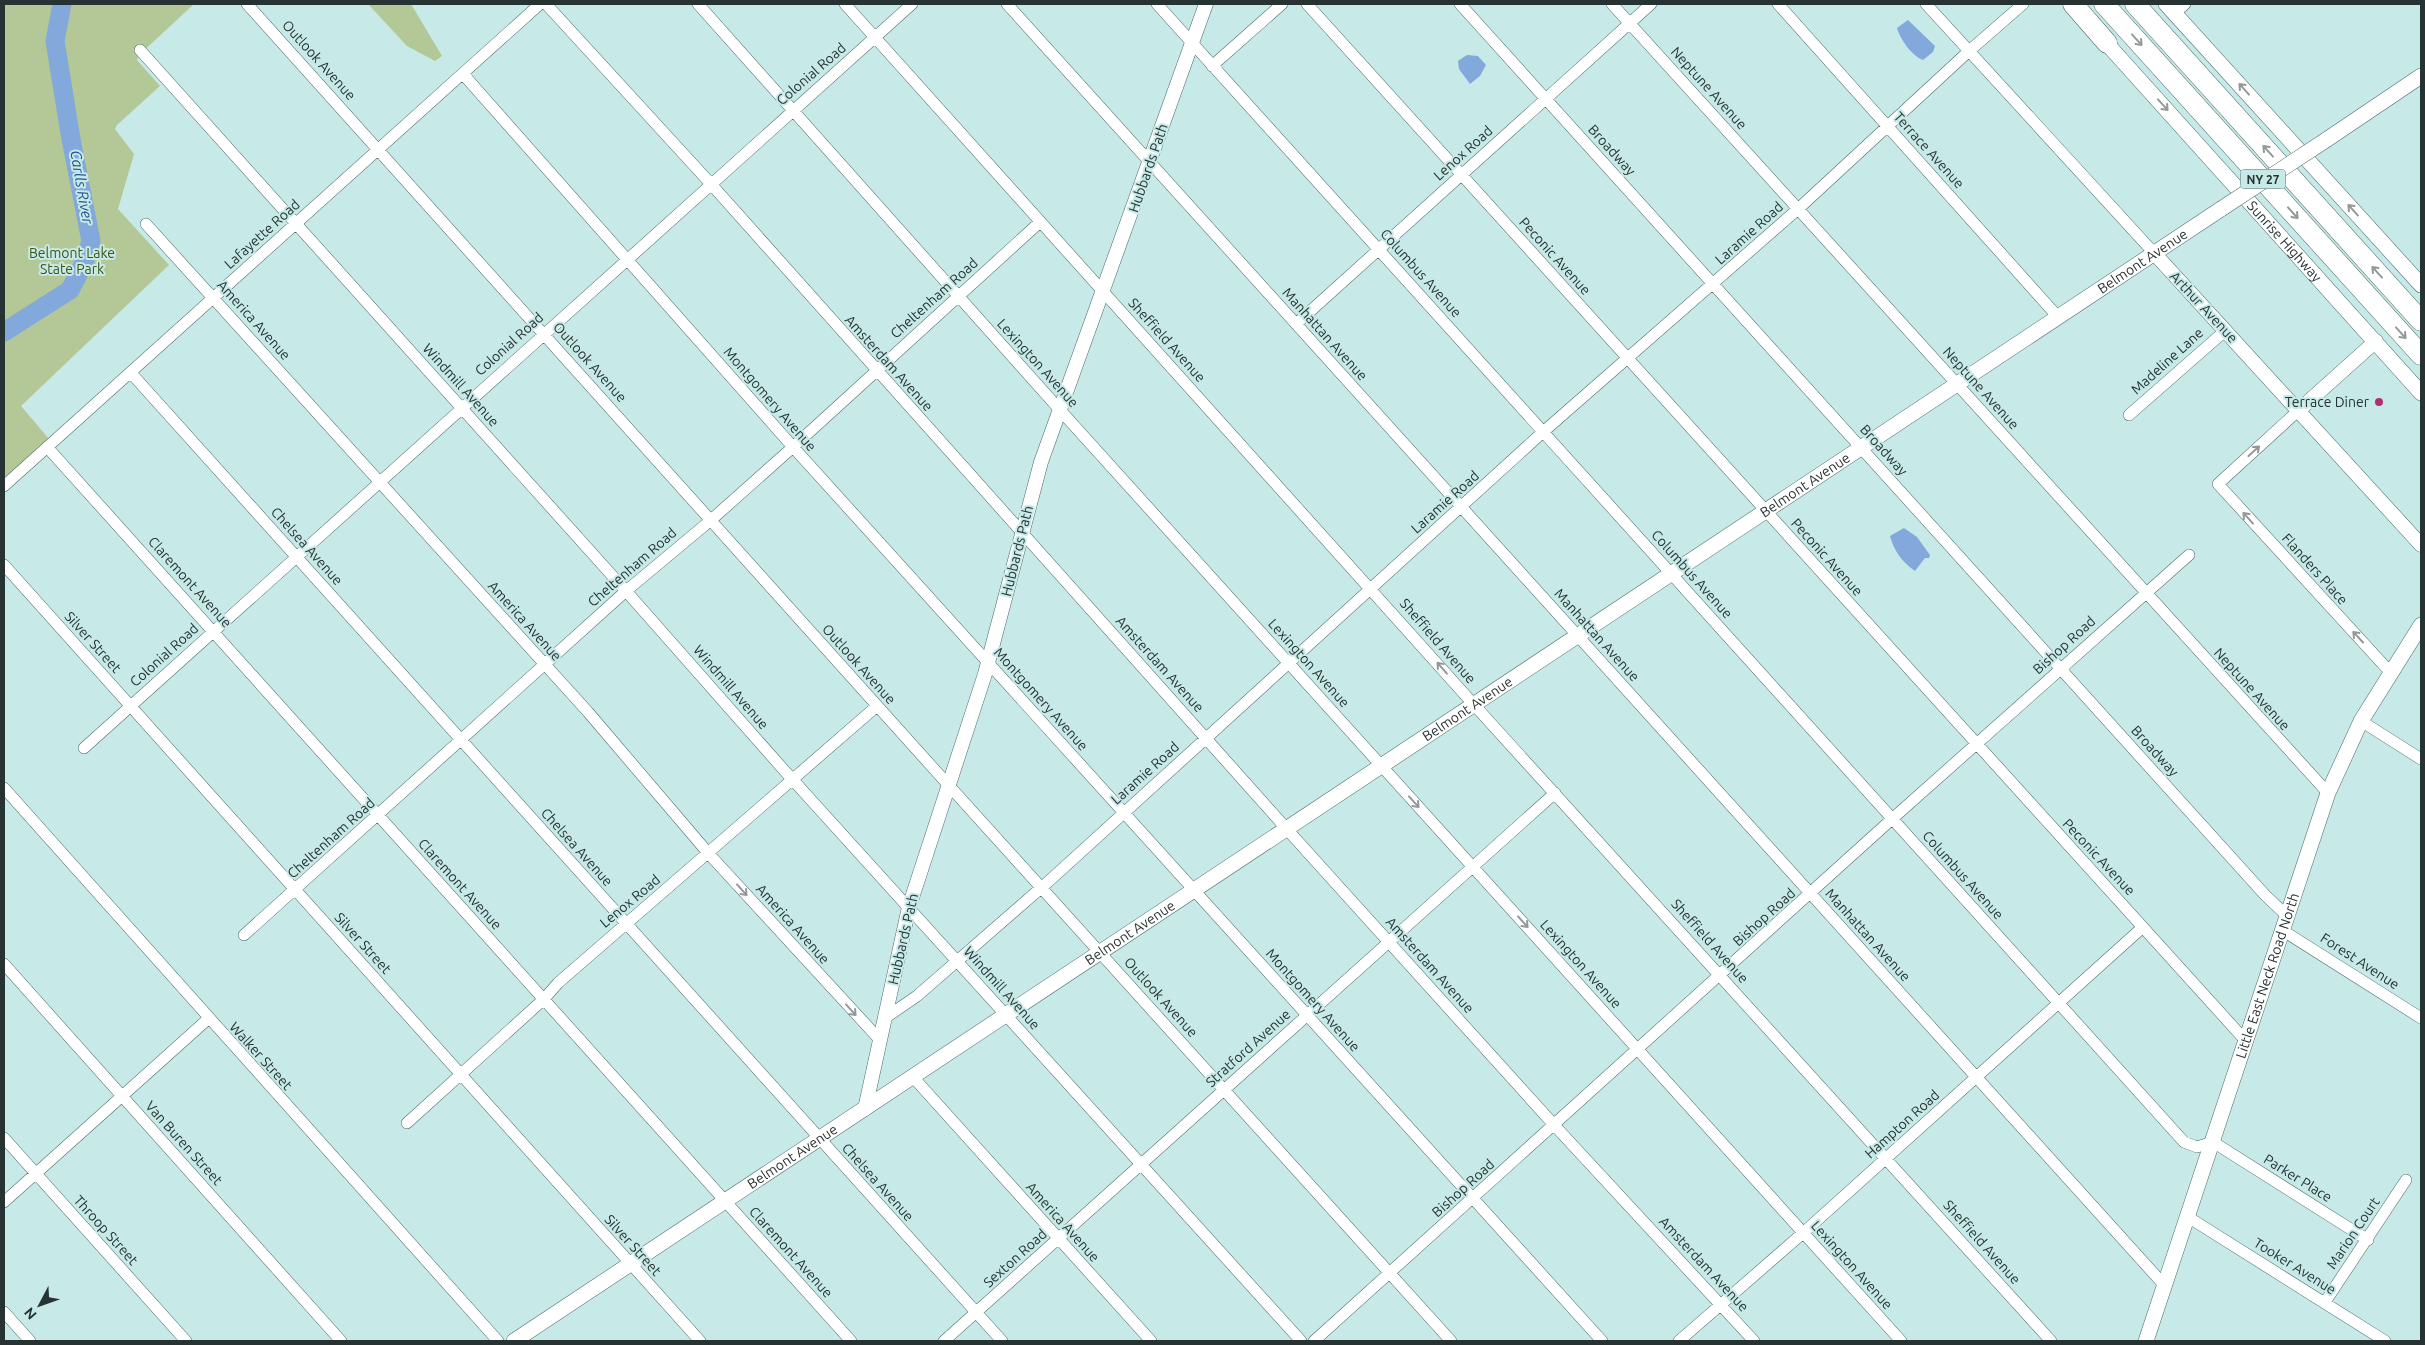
<svg xmlns="http://www.w3.org/2000/svg" width="2425" height="1345" viewBox="0 0 2425 1345" font-family="Ubuntu,sans-serif">
<style>
.green{fill:#b3c896}
.water{fill:#82a8dc}
.lines{fill:none;stroke-linecap:round;stroke-linejoin:round}
.river{stroke:#82a8dc;stroke-width:19}
.minor-casing{stroke:#4a6967;stroke-width:12}
.tertiary-casing{stroke:#4a6967;stroke-width:15}
.secondary-casing{stroke:#4a6967;stroke-width:16}
.motorway-casing{stroke:#4a6967;stroke-width:21}
.minor{stroke:#fff;stroke-width:11}
.tertiary{stroke:#fff;stroke-width:14}
.secondary{stroke:#fff;stroke-width:15}
.motorway{stroke:#fff;stroke-width:20}
.secondary-bridge-casing{stroke:#4a6967;stroke-width:16;stroke-linecap:butt}
.secondary-bridge{stroke:#fff;stroke-width:15}
.oneway{stroke:#929998}
.poi-dot{fill:#b32d71;stroke:#c7eae8;stroke-width:2}
.labels{text-anchor:middle;dominant-baseline:central;stroke-width:4;stroke-linejoin:round;paint-order:stroke}
.shield{fill:#c7eae8;stroke:#566a69;stroke-width:1}
.shield-label{font-size:12px;font-weight:bold;fill:#263332}
.street-label{font-size:14px;fill:#263332;stroke:#c7eae8}
.park-label{font-size:14px;fill:#3f5513;stroke:#c7eae8}
.poi-label{font-size:14px;fill:#263332;stroke:#c7eae8;text-anchor:end}
.water-label{font-size:15px;font-style:italic;fill:#225393;stroke:#c7eae8}
</style>
<rect width="100%" height="100%" fill="#c7eae8"/>
<!-- green -->
<path class="green" d="M4,4H194L139,55L137,60L160,86L117,125L115,129L134,154L118,209L169,265L21,406L49,439L4,482Z
M368,4H411L442,56L435,61L407,46Z"/>
<!-- water -->
<path class="water" d="M1908,20L1935,46L1933,52L1923,60C1912,56 1900,39 1897,28Z
M1467,55L1478,56L1486,65L1480,76L1470,84L1459,69L1458,61Z
M1904,528L1917,537L1930,555L1929,558H1925L1915,571C1902,562 1894,551 1890,536Z"/>
<g class="lines">
<!-- river -->
<path class="river" d="M4,332L70,290L83,265L91,241L71,139L55,41L62,4"/>
<defs>
<path id="minor" d="M247,4L943,779L1451,1341
M546,4L711,184L1293,836L1555,1126L1754,1341
M698,4L1060,410L1901,1341
M845,4L1467,697L2051,1341
M1007,4L2165,1286
M1157,4L2184,1142L2197,1147L2213,1142L2368,1240
M1307,4L2245,1040
M1460,4L2265,895L2286,915
M1612,4L2328,793
M1778,4L2058,317
M1926,4L2154,253
M2175,13L2185,4
M140,50L626,591L783,769L1301,1341
M1212,66L1282,4
M463,74L793,447L1602,1341
M146,224L588,712L709,854L880,1040
M1296,324L1651,4
M131,373L1002,1341
M2299,410L2218,484L2391,673
M2129,415L2226,330
M47,447L851,1341
M4,486L540,4
M4,565L700,1341
M2361,721L2421,759
M84,748L912,4
M4,788L498,1341
M2282,930L2421,1018
M244,935L626,591L711,520L793,447L1040,222
M4,964L341,1341
M885,1018L917,996L1049,881L1543,432L1798,209L1969,51L2023,4
M913,1077L1151,1341
M407,1123L544,999L558,983L877,706
M4,1138L186,1341
M4,1202L208,1019
M2188,1217L2385,1341
M2325,1302L2406,1180
M4,1312L30,1341
M944,1341L1555,793
M1314,1341L1892,819L2189,555
M1679,1341L1803,1233L2143,927"/>
<path id="tertiary" d="M2154,253L2421,545
M2299,410L2376,341
M865,1109L909,907L985,674L1041,462L1206,4"/>
<g id="secondary">
<path d="M2166,4L2421,285"/>
<path id="s1" d="M2100,36L2421,393"/>
<path d="M2326,140L2421,76"/>
<path id="s2" d="M514,1341L2221,209"/>
<path id="s3" d="M2146,1341L2328,793L2361,721L2421,625"/>
</g>
<path id="motorway" d="M2073,4L2107,43
M2104,4L2421,355
M2135,4L2421,321"/>
</defs>
<!-- minor casing -->
<use href="#minor" class="minor-casing"/>
<!-- tertiary casing -->
<use href="#tertiary" class="tertiary-casing"/>
<!-- secondary casing -->
<use href="#secondary" class="secondary-casing"/>
<!-- motorway casing -->
<use href="#motorway" class="motorway-casing"/>
<!-- minor -->
<use href="#minor" class="minor"/>
<!-- tertiary -->
<use href="#tertiary" class="tertiary"/>
<!-- secondary -->
<use href="#secondary" class="secondary"/>
<!-- motorway -->
<use href="#motorway" class="motorway"/>
<defs>
<path id="secondary-bridge" d="M2221,209L2326,140"/>
</defs>
<!-- secondary-bridge casing -->
<use href="#secondary-bridge" class="secondary-bridge-casing"/>
<!-- secondary-bridge -->
<use href="#secondary-bridge" class="secondary-bridge"/>
</g>
<!-- one-way arrows -->
<defs><path id="oneway-shaft" d="M-6 0H5M1.5-3L5.5 0L1.5 3" fill="none" stroke-width="1.6" stroke-linecap="round" stroke-linejoin="round" transform="scale(1.25)"/></defs>
<g class="oneway">
<use href="#oneway-shaft" transform="translate(2137 40) rotate(48)"/>
<use href="#oneway-shaft" transform="translate(2244 89) rotate(-132)"/>
<use href="#oneway-shaft" transform="translate(2163 105) rotate(48)"/>
<use href="#oneway-shaft" transform="translate(2268 151) rotate(-132)"/>
<use href="#oneway-shaft" transform="translate(2353 210) rotate(-132)"/>
<use href="#oneway-shaft" transform="translate(2293 213) rotate(48)"/>
<use href="#oneway-shaft" transform="translate(2377 272) rotate(-132)"/>
<use href="#oneway-shaft" transform="translate(2401 333) rotate(48)"/>
<use href="#oneway-shaft" transform="translate(2254 451) rotate(-42)"/>
<use href="#oneway-shaft" transform="translate(2248 518) rotate(-132)"/>
<use href="#oneway-shaft" transform="translate(2358 637) rotate(-133)"/>
<use href="#oneway-shaft" transform="translate(1442 668) rotate(-131)"/>
<use href="#oneway-shaft" transform="translate(1414 802) rotate(48)"/>
<use href="#oneway-shaft" transform="translate(742 890) rotate(48)"/>
<use href="#oneway-shaft" transform="translate(1523 922) rotate(48)"/>
<use href="#oneway-shaft" transform="translate(851 1010) rotate(48)"/>
</g>
<!-- markers -->
<circle class="poi-dot" cx="2379" cy="402" r="5"/>
<g class="labels">
<!-- shield labels -->
<rect class="shield" x="2240.5" y="169.5" width="45" height="19" rx="4"/>
<g class="shield-label">
<text x="2263" y="179">NY 27</text>
</g>
<!-- street labels -->
<g class="street-label">
<text transform="translate(319 60) rotate(48)">Outlook Avenue</text>
<text transform="translate(811 74) rotate(-41)">Colonial Road</text>
<text transform="translate(1709 88) rotate(48)">Neptune Avenue</text>
<text transform="translate(1612 150) rotate(48)">Broadway</text>
<text transform="translate(1929 150) rotate(48)">Terrace Avenue</text>
<text transform="translate(1463 153) rotate(-42)">Lenox Road</text>
<text transform="translate(1148 168) rotate(-71)">Hubbards Path</text>
<text transform="translate(1749 233) rotate(-42)">Laramie Road</text>
<text transform="translate(262 234) rotate(-42)">Lafayette Road</text>
<text stroke="none"><textPath href="#s1" startOffset="276">Sunrise Highway</textPath></text>
<text transform="translate(1555 256) rotate(48)">Peconic Avenue</text>
<text stroke="none"><textPath href="#s2" startOffset="1954">Belmont Avenue</textPath></text>
<text transform="translate(1421 273) rotate(48)">Columbus Avenue</text>
<text transform="translate(934 298) rotate(-42)">Cheltenham Road</text>
<text transform="translate(2204 307) rotate(47)">Arthur Avenue</text>
<text transform="translate(254 320) rotate(48)">America Avenue</text>
<text transform="translate(1325 334) rotate(48)">Manhattan Avenue</text>
<text transform="translate(1167 340) rotate(48)">Sheffield Avenue</text>
<text transform="translate(509 344) rotate(-42)">Colonial Road</text>
<text transform="translate(2167 361) rotate(-42)">Madeline Lane</text>
<text transform="translate(590 362) rotate(48)">Outlook Avenue</text>
<text transform="translate(889 363) rotate(48)">Amsterdam Avenue</text>
<text transform="translate(1038 363) rotate(48)">Lexington Avenue</text>
<text transform="translate(461 385) rotate(48)">Windmill Avenue</text>
<text transform="translate(1981 388) rotate(48)">Neptune Avenue</text>
<text transform="translate(770 399) rotate(49)">Montgomery Avenue</text>
<text transform="translate(1884 450) rotate(48)">Broadway</text>
<text stroke="none"><textPath href="#s2" startOffset="1549">Belmont Avenue</textPath></text>
<text transform="translate(1445 502) rotate(-42)">Laramie Road</text>
<text transform="translate(307 546) rotate(48)">Chelsea Avenue</text>
<text transform="translate(1017 551) rotate(-76)">Hubbards Path</text>
<text transform="translate(1827 557) rotate(48)">Peconic Avenue</text>
<text transform="translate(632 567) rotate(-41)">Cheltenham Road</text>
<text transform="translate(2315 569) rotate(48)">Flanders Place</text>
<text transform="translate(1692 574) rotate(48)">Columbus Avenue</text>
<text transform="translate(190 582) rotate(48)">Claremont Avenue</text>
<text transform="translate(525 621) rotate(48)">America Avenue</text>
<text transform="translate(1597 635) rotate(48)">Manhattan Avenue</text>
<text transform="translate(1438 641) rotate(49)">Sheffield Avenue</text>
<text transform="translate(93 642) rotate(48)">Silver Street</text>
<text transform="translate(2064 645) rotate(-42)">Bishop Road</text>
<text transform="translate(164 655) rotate(-42)">Colonial Road</text>
<text transform="translate(1309 663) rotate(48)">Lexington Avenue</text>
<text transform="translate(859 664) rotate(48)">Outlook Avenue</text>
<text transform="translate(1160 664) rotate(48)">Amsterdam Avenue</text>
<text transform="translate(731 687) rotate(49)">Windmill Avenue</text>
<text transform="translate(2252 689) rotate(48)">Neptune Avenue</text>
<text transform="translate(1041 699) rotate(48)">Montgomery Avenue</text>
<text stroke="none"><textPath href="#s2" startOffset="1144">Belmont Avenue</textPath></text>
<text transform="translate(2155 751) rotate(48)">Broadway</text>
<text transform="translate(1145 773) rotate(-42)">Laramie Road</text>
<text transform="translate(331 838) rotate(-42)">Cheltenham Road</text>
<text transform="translate(577 847) rotate(48)">Chelsea Avenue</text>
<text transform="translate(2099 857) rotate(47)">Peconic Avenue</text>
<text transform="translate(1963 875) rotate(48)">Columbus Avenue</text>
<text transform="translate(460 884) rotate(48)">Claremont Avenue</text>
<text transform="translate(630 901) rotate(-40)">Lenox Road</text>
<text transform="translate(1764 917) rotate(-42)">Bishop Road</text>
<text transform="translate(793 924) rotate(48)">America Avenue</text>
<text stroke="none"><textPath href="#s2" startOffset="739">Belmont Avenue</textPath></text>
<text transform="translate(1868 935) rotate(48)">Manhattan Avenue</text>
<text transform="translate(903 939) rotate(-77)">Hubbards Path</text>
<text transform="translate(1710 941) rotate(48)">Sheffield Avenue</text>
<text transform="translate(363 943) rotate(48)">Silver Street</text>
<text transform="translate(2360 961) rotate(33)">Forest Avenue</text>
<text transform="translate(1581 964) rotate(48)">Lexington Avenue</text>
<text transform="translate(1430 965) rotate(48)">Amsterdam Avenue</text>
<text stroke="none"><textPath href="#s3" startOffset="385">Little East Neck Road North</textPath></text>
<text transform="translate(1002 988) rotate(48)">Windmill Avenue</text>
<text transform="translate(1161 997) rotate(48)">Outlook Avenue</text>
<text transform="translate(1313 1000) rotate(48)">Montgomery Avenue</text>
<text transform="translate(1248 1048) rotate(-42)">Stratford Avenue</text>
<text transform="translate(261 1056) rotate(48)">Walker Street</text>
<text transform="translate(1902 1124) rotate(-42)">Hampton Road</text>
<text transform="translate(184 1143) rotate(48)">Van Buren Street</text>
<text stroke="none"><textPath href="#s2" startOffset="334">Belmont Avenue</textPath></text>
<text transform="translate(2298 1178) rotate(32)">Parker Place</text>
<text transform="translate(878 1182) rotate(48)">Chelsea Avenue</text>
<text transform="translate(1463 1188) rotate(-42)">Bishop Road</text>
<text transform="translate(1063 1222) rotate(48)">America Avenue</text>
<text transform="translate(106 1230) rotate(48)">Throop Street</text>
<text transform="translate(2353 1233) rotate(-56)">Marion Court</text>
<text transform="translate(1982 1242) rotate(48)">Sheffield Avenue</text>
<text transform="translate(633 1245) rotate(48)">Silver Street</text>
<text transform="translate(791 1252) rotate(48)">Claremont Avenue</text>
<text transform="translate(1015 1258) rotate(-42)">Sexton Road</text>
<text transform="translate(1704 1264) rotate(47)">Amsterdam Avenue</text>
<text transform="translate(1852 1265) rotate(48)">Lexington Avenue</text>
<text transform="translate(2295 1266) rotate(32)">Tooker Avenue</text>
</g>
<!-- park labels -->
<g class="park-label">
<text x="72" y="253">Belmont Lake<tspan x="72" dy="16">State Park</tspan></text>
</g>
<!-- poi labels -->
<g class="poi-label">
<text x="2369" y="402">Terrace Diner</text>
</g>
<!-- water labels -->
<g class="water-label">
<text transform="translate(82 187) rotate(80)">Carlls River</text>
</g>
</g>
<!-- border -->
<rect width="2425" height="1345" fill="none" stroke="#263332" stroke-width="10"/>
<!-- north arrow -->
<g transform="translate(40 1305) rotate(229)" stroke="#c7eae8" stroke-width="4" paint-order="stroke">
<path d="M0-4L9 19L0 12L-9 19Z" fill="#263332"/>
<text y="-8" font-size="14" font-weight="bold" text-anchor="middle" fill="#263332">N</text>
</g>
</svg>
